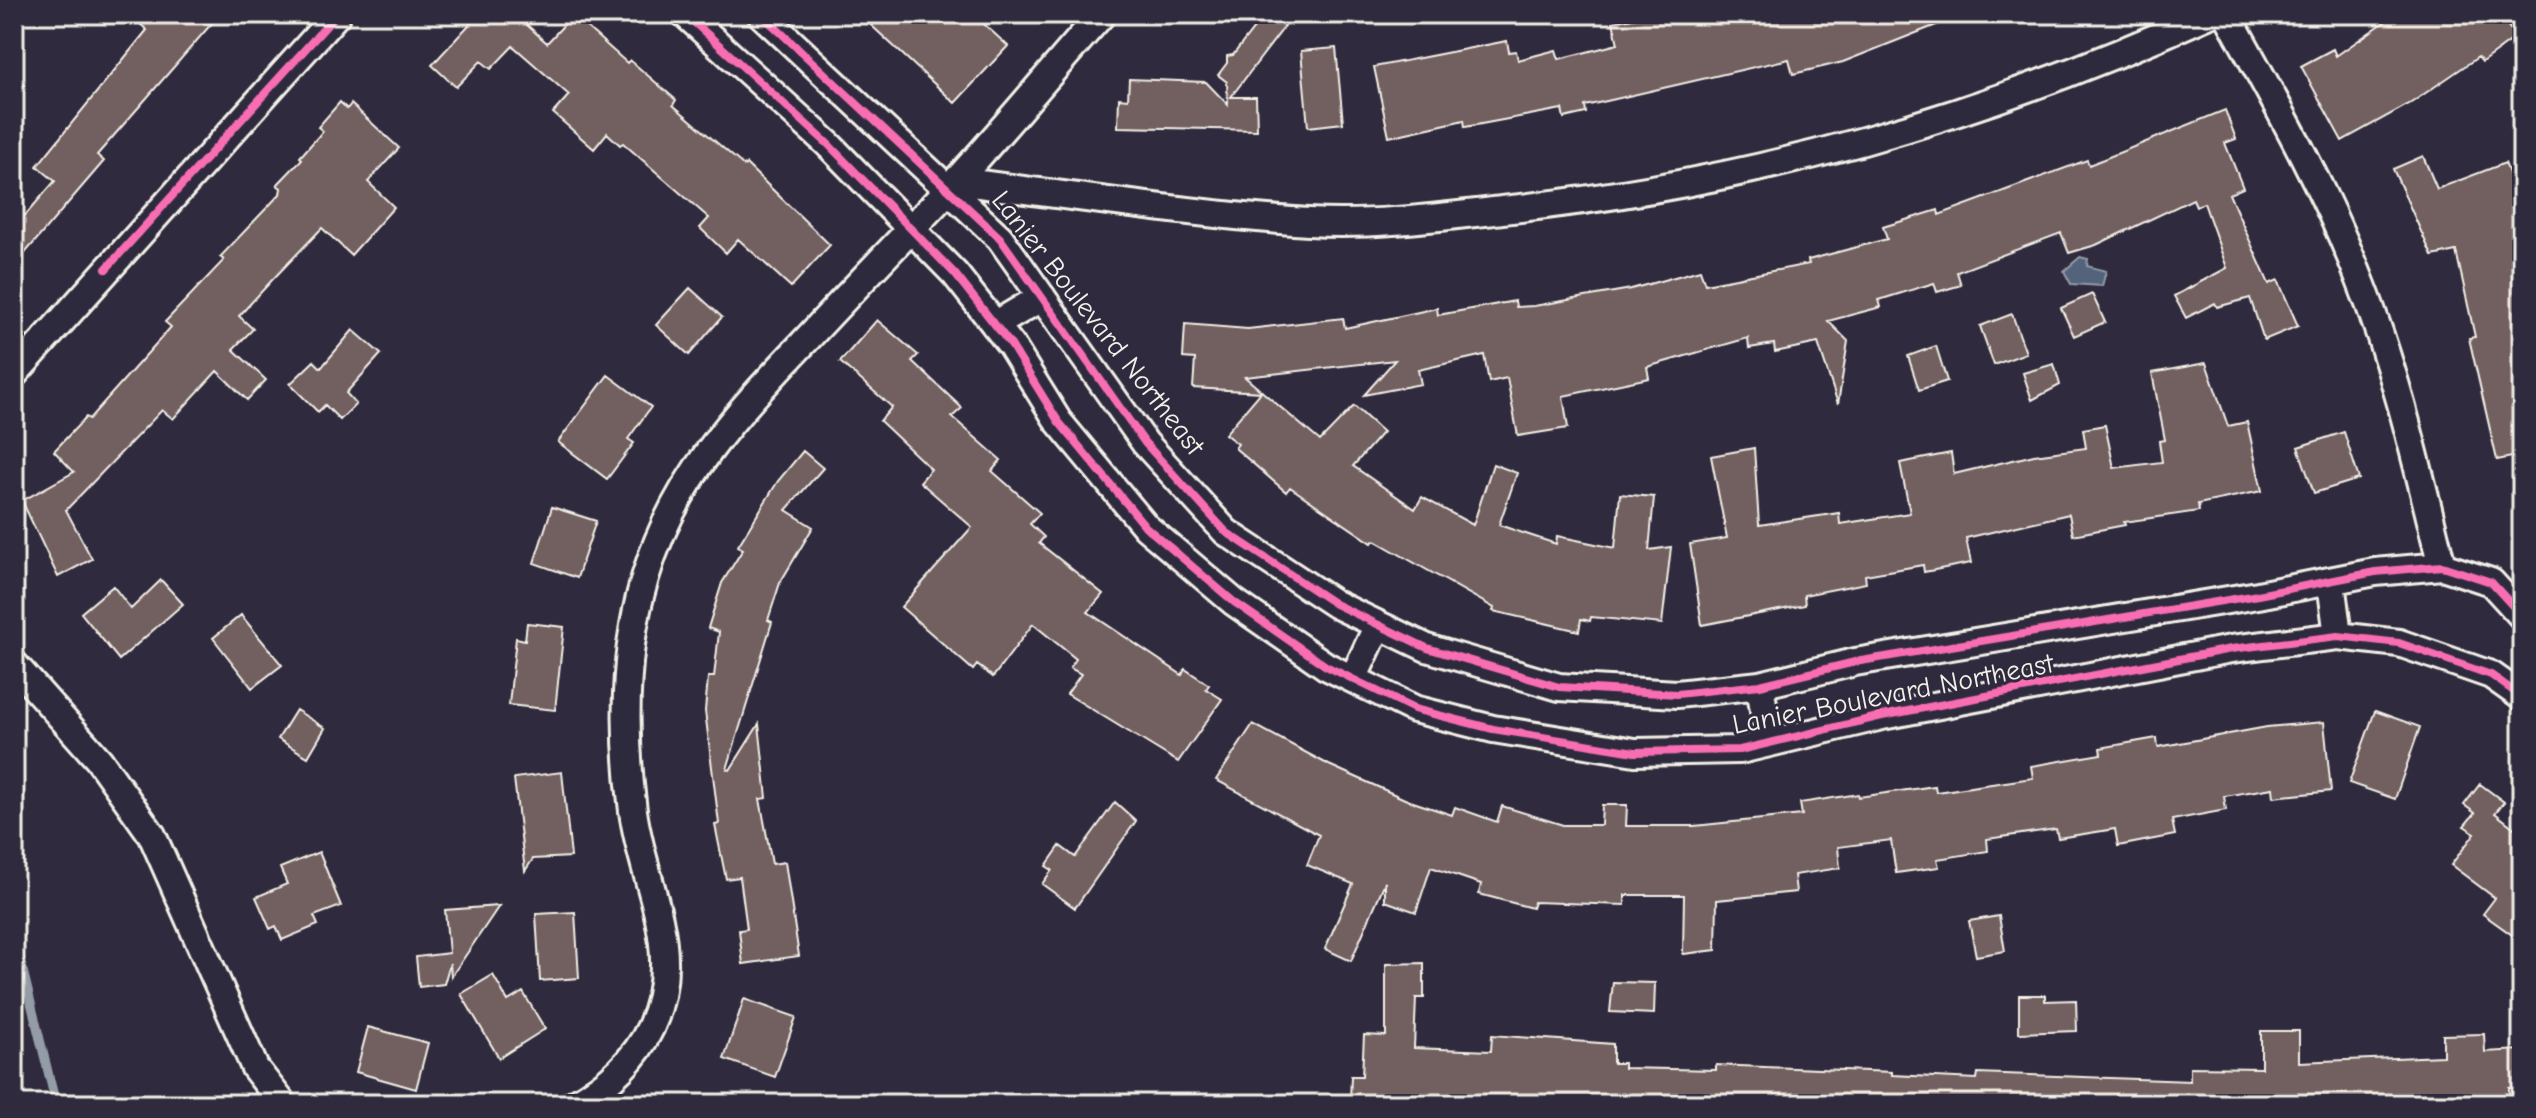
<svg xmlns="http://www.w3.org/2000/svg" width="2536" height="1118" viewBox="0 0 2536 1118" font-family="'Comic Neue',sans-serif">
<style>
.water{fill:#52637c;stroke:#939ca7;stroke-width:2}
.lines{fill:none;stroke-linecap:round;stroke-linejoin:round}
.stream{stroke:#939ca7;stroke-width:9}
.building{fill:#725e5f;stroke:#f4f1e8;stroke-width:2}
.minor-casing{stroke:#f4f1e8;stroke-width:32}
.minor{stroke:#2f2a3d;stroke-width:26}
.cycleway-casing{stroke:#2f2a3d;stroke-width:13}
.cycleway{stroke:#f96db3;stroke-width:8}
.labels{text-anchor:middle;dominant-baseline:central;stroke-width:6;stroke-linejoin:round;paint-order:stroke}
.street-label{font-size:28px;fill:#f4f1e8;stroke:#2f2a3d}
</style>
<rect width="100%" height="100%" fill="#2f2a3d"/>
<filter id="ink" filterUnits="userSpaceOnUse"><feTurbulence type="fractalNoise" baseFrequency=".0125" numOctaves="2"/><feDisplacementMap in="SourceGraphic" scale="16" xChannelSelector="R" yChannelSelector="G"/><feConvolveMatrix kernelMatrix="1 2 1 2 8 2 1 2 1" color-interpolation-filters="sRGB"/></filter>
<g filter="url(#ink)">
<!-- water -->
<path class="water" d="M2080,257L2088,259L2087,266L2106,271L2102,286L2071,284L2064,271Z"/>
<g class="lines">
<!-- stream -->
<path class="stream" d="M14,934L56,1104"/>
</g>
<!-- building -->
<path class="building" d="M129,14H220L97,155L104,161L14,266V228L55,181L37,166L147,30Z
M479,14H515L547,43L573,15L627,63L630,60L676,100L673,105L744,166L746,164L830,245L791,287L738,239L726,253L700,228L709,218L623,143L620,145L607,133L594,149L553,113L569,95L513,46L491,69L481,61L456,87L432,65Z
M859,14H973L1008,46L955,103Z
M1265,14H1294L1231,97H1256L1257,130L1118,127L1119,98L1128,99L1129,79L1206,82L1228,105L1227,82L1218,75L1227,63V56L1233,55Z
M1652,14H1954V18L1843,62L1793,74L1789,59L1585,106L1586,113L1564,118L1562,109L1465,127L1464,120L1389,137L1374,67L1507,41L1509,52L1516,51L1518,60L1556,50L1559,59L1618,44L1613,22Z
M2396,14H2499L2516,37L2482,62L2478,57L2411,103L2342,141L2301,66L2333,49L2336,56Z
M1336,48L1343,123L1308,127L1301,51Z
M340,102L347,109L351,104L399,148L368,182L394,207L351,255L322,228L274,278L239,316L253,329L233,349L266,380L247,400L217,371L173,419L162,410L66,510L92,559L58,577L22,501L74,472L54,451L86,417L89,419L171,327L165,322L224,260L220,257L280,194L281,188L277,185L302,159L300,157L323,131L318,127Z
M2225,110L2236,139L2225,143L2243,188L2229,194L2269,284L2278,280L2298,326L2264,340L2250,298L2217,307L2215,303L2186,318L2174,296L2227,268L2204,203L2196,206L2193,199L2096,245L2069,253L2061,233L1957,272L1961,285L1937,292L1934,283L1879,300L1881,307L1828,321L1848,341L1838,404L1818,343L1775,352L1774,344L1749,348L1748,338L1647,367L1649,378L1563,396L1568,428L1518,436L1507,378L1489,382L1484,355L1418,370L1421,384L1364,395L1395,360L1245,377L1320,441L1354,406L1383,432L1353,466L1415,509L1422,497L1473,525L1493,464L1517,473L1499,525L1556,544L1557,536L1615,548L1620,494L1654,497L1649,550L1671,547L1662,624L1591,617L1590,621L1581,619L1579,631L1493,611L1494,608L1374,540L1372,543L1290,487L1286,492L1235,448L1238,444L1225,434L1261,392L1193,388L1195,359L1183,358L1185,324L1248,329L1343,318L1345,328L1437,308L1438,315L1515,301L1516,307L1534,306L1631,289L1700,270L1705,284L1809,264L1808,260L1887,239L1883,227L1938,210L1939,215L2087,160L2089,165Z
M2423,156L2437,189L2505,163L2522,206V455L2497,460L2469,338L2475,337L2456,251L2432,256L2393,169Z
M690,288L722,317L689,355L656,325Z
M2092,294L2105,322L2074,336L2061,308Z
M2012,314L2026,353L1994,365L1980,326Z
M877,320L918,355L912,361L962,408L952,417L1001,460L992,471L1040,513L1030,524L1044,537L1039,543L1103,594L1088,612L1182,675L1185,669L1209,685L1206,689L1222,699L1178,762L1067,694L1081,674L1070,668L1076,659L1033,624L993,677L977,665L973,670L901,607L972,527L920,482L931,469L880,421L892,407L840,362Z
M353,330L381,354L346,393L356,404L340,420L325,405L318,412L290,384L314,361L321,368Z
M1936,346L1947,381L1919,390L1908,356Z
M2206,363L2228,426L2247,422L2262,491L2198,504L2199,511L2124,522L2125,525L2073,535L2069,514L1966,538L1971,563L1924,572L1923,565L1865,575L1866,583L1804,595L1805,605L1702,625L1690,544L1727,538L1711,456L1754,448L1759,525L1839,513L1840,524L1910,513L1900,463L1951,453L1954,474L2034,455L2086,448L2083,429L2105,425L2114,468L2162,462L2159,441L2165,440L2152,373Z
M2054,364L2060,385L2032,400L2023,373Z
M608,375L651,407L628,439L634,443L607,479L558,442Z
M2344,432L2359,479L2314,493L2298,447Z
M803,451L823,468L786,510L813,527L780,583L768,620L772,622L727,769L730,770L759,724L767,798L760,799L772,864L785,862L799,956L743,964L739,930L747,929L740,877L726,879L715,825L719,824L705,711L708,677H714L719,632L708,628L722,583L743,549L738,546L778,481Z
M552,507L596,521L577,578L534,563Z
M161,580L183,604L119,660L81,613L113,586L131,609Z
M241,615L282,665L252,688L213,638Z
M527,623L564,627L555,710L509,705L516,638L525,640Z
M296,710L325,728L308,757L278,739Z
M2375,711L2420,727L2395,799L2349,783Z
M2324,722L2331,791L2274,797L2273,788L2224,796L2226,810L2172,820L2175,835L2118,846L2115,829L2058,838L2056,829L1987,839L1988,851L1937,859L1939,867L1896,873L1891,840L1838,847L1840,868L1794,875L1796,892L1717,900L1716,950L1683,954L1684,895H1625V905L1534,902L1532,908L1479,894L1481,884L1431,867L1416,912L1385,901V882L1351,961L1325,949L1353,884L1307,865L1319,835L1216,780L1253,724L1329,765L1407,800L1452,815L1455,807L1497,822L1502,806L1563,825H1601L1602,805H1627L1626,826H1694L1802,815L1800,803L1858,794L1859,797L1935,786L1936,792L2033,778L2031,766L2101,754L2100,748L2157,738L2158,747L2267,727Z
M562,772L571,857L533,859L525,871L514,778Z
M2480,784L2504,802L2495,813L2522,834V942L2483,914L2495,898L2451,865L2475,833L2464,826L2475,813L2464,805Z
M1115,802L1136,821L1075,908L1042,884L1052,870L1046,866L1060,846L1075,857Z
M319,852L341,906L314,916L318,925L282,940L276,926L270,929L256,897L287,884L280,868Z
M499,906L451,977L450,963L444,984L419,987L416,957L449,953L445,910Z
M575,912L579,978L540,981L536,914Z
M1999,916L2005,951L1976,956L1969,921Z
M1424,963V998H1416L1414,1048L1491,1051L1492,1035L1613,1044V1063H1624V1068L1716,1070V1065L1892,1072V1075L1977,1079L1978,1073L2190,1081V1067L2261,1068V1031H2299V1062L2443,1056V1035L2484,1034L2485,1052L2521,1050L2522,1087L2509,1088V1104H2399V1100L2353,1101V1104H1391L1350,1101L1351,1076H1362L1364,1035L1386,1036V964Z
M493,975L508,1001L523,992L545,1029L499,1058L461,994Z
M1613,982L1655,983L1654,1014L1610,1012Z
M2019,995H2045V1001L2076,1000L2077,1031L2019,1033Z
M744,999L796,1017L775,1077L724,1059Z
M368,1027L428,1043L416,1089L356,1072Z"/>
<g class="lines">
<defs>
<path id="minor" d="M685,14L828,144L955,274L1011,345L1058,421L1146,527L1234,602L1326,666L1414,709L1493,729L1635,752L1740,750L1882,716L2231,649L2338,636L2399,643L2491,675L2522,697
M761,14L1000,238L1145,443L1226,532L1335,604L1427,648L1559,687L1677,694L1760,685L1855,662L2258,595L2375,572L2442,566L2491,582L2522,616
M2227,14C2275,101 2324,187 2360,280C2397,373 2418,469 2442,566
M955,181C1071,195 1193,215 1309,222C1372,226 1440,217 1502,210C1752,184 1981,117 2210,14
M995,325L1042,297
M14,374L337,14
M2331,582L2338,636
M14,664L99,760L152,835L255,1068L283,1104
M1353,679L1378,625
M1760,685L1769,743
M574,1104C647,1063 677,1002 659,919C651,882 638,848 633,811C623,734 623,652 645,578C674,478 739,411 808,338C854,288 901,240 947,191C1000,134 1050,72 1102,14"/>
</defs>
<!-- minor casing -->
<use href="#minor" class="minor-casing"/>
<!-- minor -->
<use href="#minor" class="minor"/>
<defs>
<path id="cycleway" d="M685,14L828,144L955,274L1011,345L1058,421L1146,527L1234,602L1326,666L1414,709L1493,729L1635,752L1740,750L1882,716L2231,649L2338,636L2399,643L2491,675L2522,697
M761,14L1000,238L1145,443L1226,532L1335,604L1427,648L1559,687L1677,694L1760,685L1855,662L2258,595L2375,572L2442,566L2491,582L2522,616
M106,269L337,14"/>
</defs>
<!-- cycleway casing -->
<use href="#cycleway" class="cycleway-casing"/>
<!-- cycleway -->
<use href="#cycleway" class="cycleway"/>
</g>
</g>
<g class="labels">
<!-- street labels -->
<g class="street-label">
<text transform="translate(1098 323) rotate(52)">Lanier Boulevard Northeast</text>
<text transform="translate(1893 694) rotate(-11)">Lanier Boulevard Northeast</text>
</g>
</g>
<!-- margin -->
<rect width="2536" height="1118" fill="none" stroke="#2f2a3d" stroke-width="48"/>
<rect x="24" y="24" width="2488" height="1070" fill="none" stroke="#f4f1e8" stroke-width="3" filter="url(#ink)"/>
</svg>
